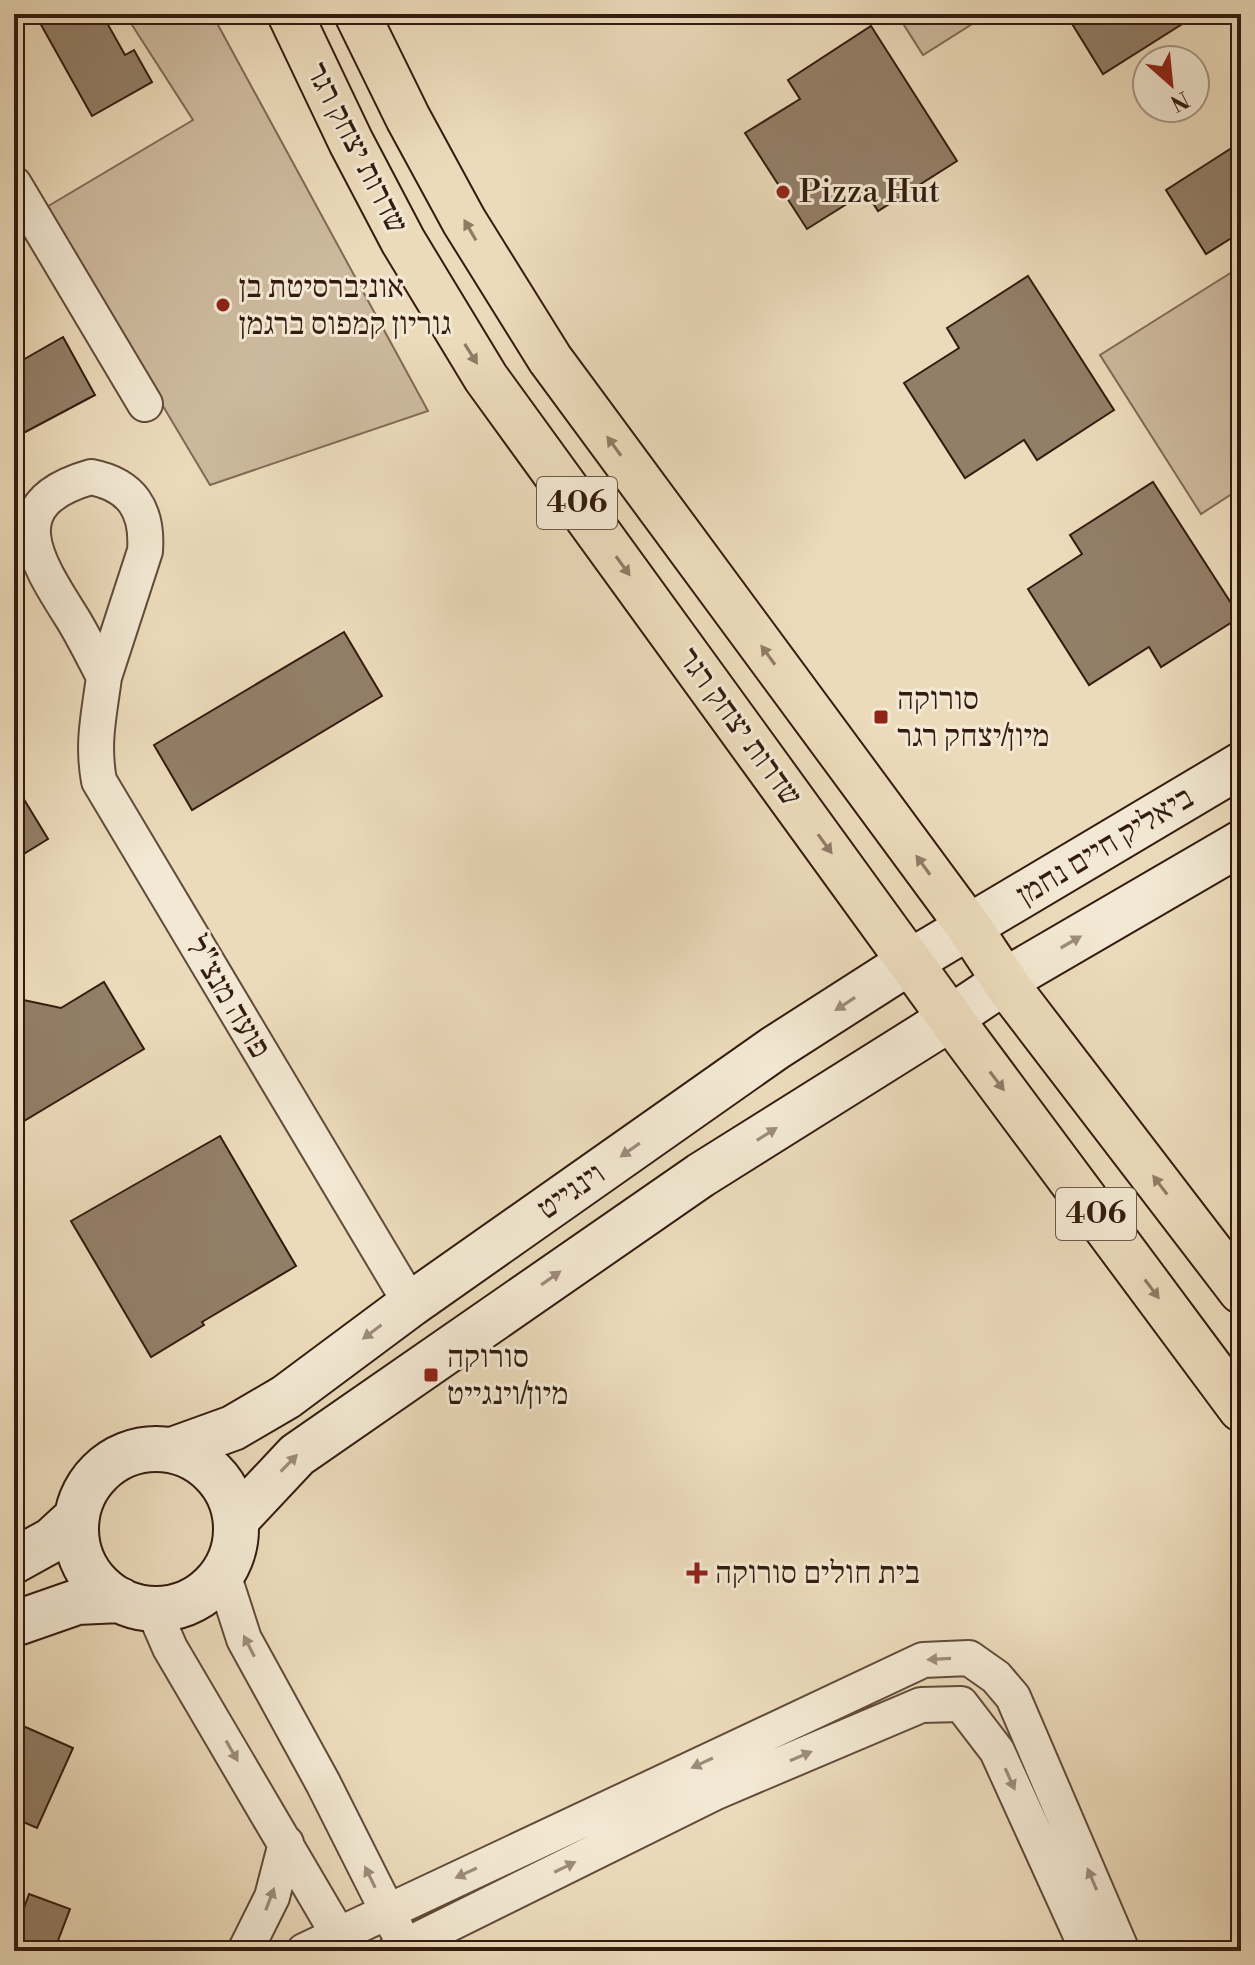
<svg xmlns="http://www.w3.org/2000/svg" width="1255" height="1965" viewBox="0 0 1255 1965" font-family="'Libre Bodoni','Frank Ruhl Libre',serif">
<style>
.green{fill:#cdba9e;stroke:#806a56;stroke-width:2}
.building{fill:#937f68;stroke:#331b0f;stroke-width:2}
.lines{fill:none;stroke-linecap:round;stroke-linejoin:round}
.street-casing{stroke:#614b3a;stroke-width:38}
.secondary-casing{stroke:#331b0f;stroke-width:48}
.primary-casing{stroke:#331b0f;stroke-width:48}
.street{stroke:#f3e8d3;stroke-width:34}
.secondary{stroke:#f3e8d3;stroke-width:44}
.primary{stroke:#ecdbbb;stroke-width:44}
.oneway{fill:#907b65}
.oneway2{fill:#9d8c7b}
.poi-dot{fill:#8f2418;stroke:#f3e8d3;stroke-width:3}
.labels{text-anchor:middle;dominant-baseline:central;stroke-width:6;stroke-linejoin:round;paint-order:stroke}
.shield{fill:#f3e8d3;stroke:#6d584a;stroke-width:2}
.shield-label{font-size:30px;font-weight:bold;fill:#331b0f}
.street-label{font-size:32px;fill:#331b0f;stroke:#f3e8d3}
.poi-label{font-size:32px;fill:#331b0f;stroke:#f3e8d3;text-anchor:start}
</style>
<rect width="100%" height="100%" fill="#ecdbbb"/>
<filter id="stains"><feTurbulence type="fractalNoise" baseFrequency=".0025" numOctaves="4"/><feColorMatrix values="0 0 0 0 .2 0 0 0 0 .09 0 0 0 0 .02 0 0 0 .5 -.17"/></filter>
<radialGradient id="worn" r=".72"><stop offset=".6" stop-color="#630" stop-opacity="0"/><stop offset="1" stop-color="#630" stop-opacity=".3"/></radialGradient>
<!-- green -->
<path class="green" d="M125,14H212L428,411L210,485L45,208L193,120Z
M897,14H988L923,55Z
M1232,272L1241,286V488L1201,514L1100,355Z"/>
<!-- building -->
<path class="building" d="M35,14H102L125,55L134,50L152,82L92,116Z
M1066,14H1198L1103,74Z
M871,26L957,161L878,211L866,192L807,229L745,133L800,99L788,80Z
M1241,142V232L1206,254L1166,190Z
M1028,276L1114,410L1037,460L1024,440L965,478L904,383L959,348L947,328Z
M63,337L95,395L14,438V365Z
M1153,482L1240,617L1161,667L1149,647L1089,685L1028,589L1082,554L1070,535Z
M344,632L382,696L192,810L154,745Z
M14,783L48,839L14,860Z
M104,982L144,1049L14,1127V998L61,1008Z
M220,1136L296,1266L202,1322L204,1325L151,1357L71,1221Z
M14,1722L73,1748L37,1828L14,1818Z
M29,1894L70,1909L54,1951H27L14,1946V1936Z"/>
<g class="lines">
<defs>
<path id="street" d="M14,184L145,404
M91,477C132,485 148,510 145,551L104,677C93,656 83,635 71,616C34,558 0,503 91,477Z
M104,677C99,716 92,742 99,781L411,1304
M223,1574L244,1639L323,1783L396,1928
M153,1609L170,1648L348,1951
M245,1951L272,1897L286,1843
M304,1951L923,1660L969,1658L996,1677L1013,1697L1122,1951
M395,1951L716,1792L921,1705L961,1704L997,1751L1088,1951"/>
<path id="secondary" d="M76 1529a80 80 0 1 1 160 0a80 80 0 1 1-160 0Z
M172,1450L233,1428L286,1397L411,1304L775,1048L903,966L1241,765
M236,1520L297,1455L701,1175L940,1025L1016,974L1241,843
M14,1561L52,1540L77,1517
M14,1624L77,1602L120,1600"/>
<path id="primary" d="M290,14L351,142L403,241L486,378L957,1027L1241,1409
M357,14L408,118L464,221L550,359L969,927L1012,992L1241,1291"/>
</defs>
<!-- street casing -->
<use href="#street" class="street-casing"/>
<!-- secondary casing -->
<use href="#secondary" class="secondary-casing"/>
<!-- primary casing -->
<use href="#primary" class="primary-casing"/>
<!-- street -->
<use href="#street" class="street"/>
<!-- secondary -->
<use href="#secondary" class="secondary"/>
<!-- primary -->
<use href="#primary" class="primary"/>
</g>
<!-- one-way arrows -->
<defs><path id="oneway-solid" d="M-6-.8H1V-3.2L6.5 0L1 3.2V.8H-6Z" transform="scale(2)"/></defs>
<g class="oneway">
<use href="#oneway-solid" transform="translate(470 230) rotate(-120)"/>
<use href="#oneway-solid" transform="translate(471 354) rotate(58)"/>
<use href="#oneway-solid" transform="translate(614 446) rotate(-126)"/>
<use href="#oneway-solid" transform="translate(623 566) rotate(54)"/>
<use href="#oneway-solid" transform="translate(768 655) rotate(-126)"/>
<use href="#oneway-solid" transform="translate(825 844) rotate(54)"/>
<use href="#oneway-solid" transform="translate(923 865) rotate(-126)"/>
<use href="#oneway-solid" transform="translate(997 1081) rotate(53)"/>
<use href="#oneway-solid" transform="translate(1160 1185) rotate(-127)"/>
<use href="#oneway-solid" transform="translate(1152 1289) rotate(53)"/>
</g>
<g class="oneway2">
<use href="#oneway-solid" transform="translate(1071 942) rotate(-30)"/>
<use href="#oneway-solid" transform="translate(845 1004) rotate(147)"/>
<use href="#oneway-solid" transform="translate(767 1134) rotate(-32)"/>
<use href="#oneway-solid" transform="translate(630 1150) rotate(145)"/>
<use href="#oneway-solid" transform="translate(551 1278) rotate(-35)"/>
<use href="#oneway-solid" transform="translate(372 1332) rotate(143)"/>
<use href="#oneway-solid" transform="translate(289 1463) rotate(-46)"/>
<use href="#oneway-solid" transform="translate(249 1646) rotate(-117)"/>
<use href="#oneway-solid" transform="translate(939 1659) rotate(177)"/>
<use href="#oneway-solid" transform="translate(232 1751) rotate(60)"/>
<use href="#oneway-solid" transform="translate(801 1756) rotate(-23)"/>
<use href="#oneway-solid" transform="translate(702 1763) rotate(155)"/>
<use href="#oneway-solid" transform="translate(1010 1779) rotate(66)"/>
<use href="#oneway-solid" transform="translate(565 1867) rotate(-26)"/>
<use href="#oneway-solid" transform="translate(466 1873) rotate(155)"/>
<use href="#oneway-solid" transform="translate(370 1877) rotate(-116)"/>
<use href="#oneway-solid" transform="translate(1092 1879) rotate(-113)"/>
<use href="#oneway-solid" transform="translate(270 1899) rotate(-69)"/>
</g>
<!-- markers -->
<g class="poi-dot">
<circle cx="783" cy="192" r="8"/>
<circle cx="223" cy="305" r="8"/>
<rect x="873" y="709" width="16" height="16" rx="4"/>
<rect x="423" y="1367" width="16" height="16" rx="4"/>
<path d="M693 1561h8v8h8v8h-8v8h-8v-8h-8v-8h8z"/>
</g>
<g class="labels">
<!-- shield labels -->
<g class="shield">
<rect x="537" y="477" width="80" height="52" rx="6"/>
<rect x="1056" y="1188" width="80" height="52" rx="6"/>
</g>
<g class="shield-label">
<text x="577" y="503">406</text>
<text x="1096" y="1214">406</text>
</g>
<!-- street labels -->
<g class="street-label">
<text transform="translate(357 148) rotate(63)">שדרות יצחק רגר</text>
<text transform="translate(740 727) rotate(54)">שדרות יצחק רגר</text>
<text transform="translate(1105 846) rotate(-31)">ביאליק חיים נחמן</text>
<text transform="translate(228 997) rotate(59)">פועה מנצ"ל</text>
<text transform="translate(571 1191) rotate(-35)">וינגייט</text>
</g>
<!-- poi labels -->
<g class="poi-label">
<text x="799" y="192">Pizza Hut</text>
<text x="239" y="287">אוניברסיטת בן<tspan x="239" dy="37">גוריון קמפוס ברגמן</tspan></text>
<text x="897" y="699">סורוקה<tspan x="897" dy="37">מיון/יצחק רגר</tspan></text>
<text x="447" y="1357">סורוקה<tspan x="447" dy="37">מיון/וינגייט</tspan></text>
<text x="715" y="1573">בית חולים סורוקה</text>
</g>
</g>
<!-- margin -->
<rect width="1255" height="1965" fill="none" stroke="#ecdbbb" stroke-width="48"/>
<rect x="16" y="16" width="1223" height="1933" fill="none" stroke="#331b0f" stroke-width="4"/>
<rect x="24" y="24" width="1207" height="1917" fill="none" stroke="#331b0f" stroke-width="2"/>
<!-- north arrow -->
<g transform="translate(1171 84) rotate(153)"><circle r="38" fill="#f3e8d3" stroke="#a69685" stroke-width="2"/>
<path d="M0-6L14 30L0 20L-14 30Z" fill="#8f2418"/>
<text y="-12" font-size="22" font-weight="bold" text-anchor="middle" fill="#331b0f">N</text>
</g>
<rect width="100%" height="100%" filter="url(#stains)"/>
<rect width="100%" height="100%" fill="url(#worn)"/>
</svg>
